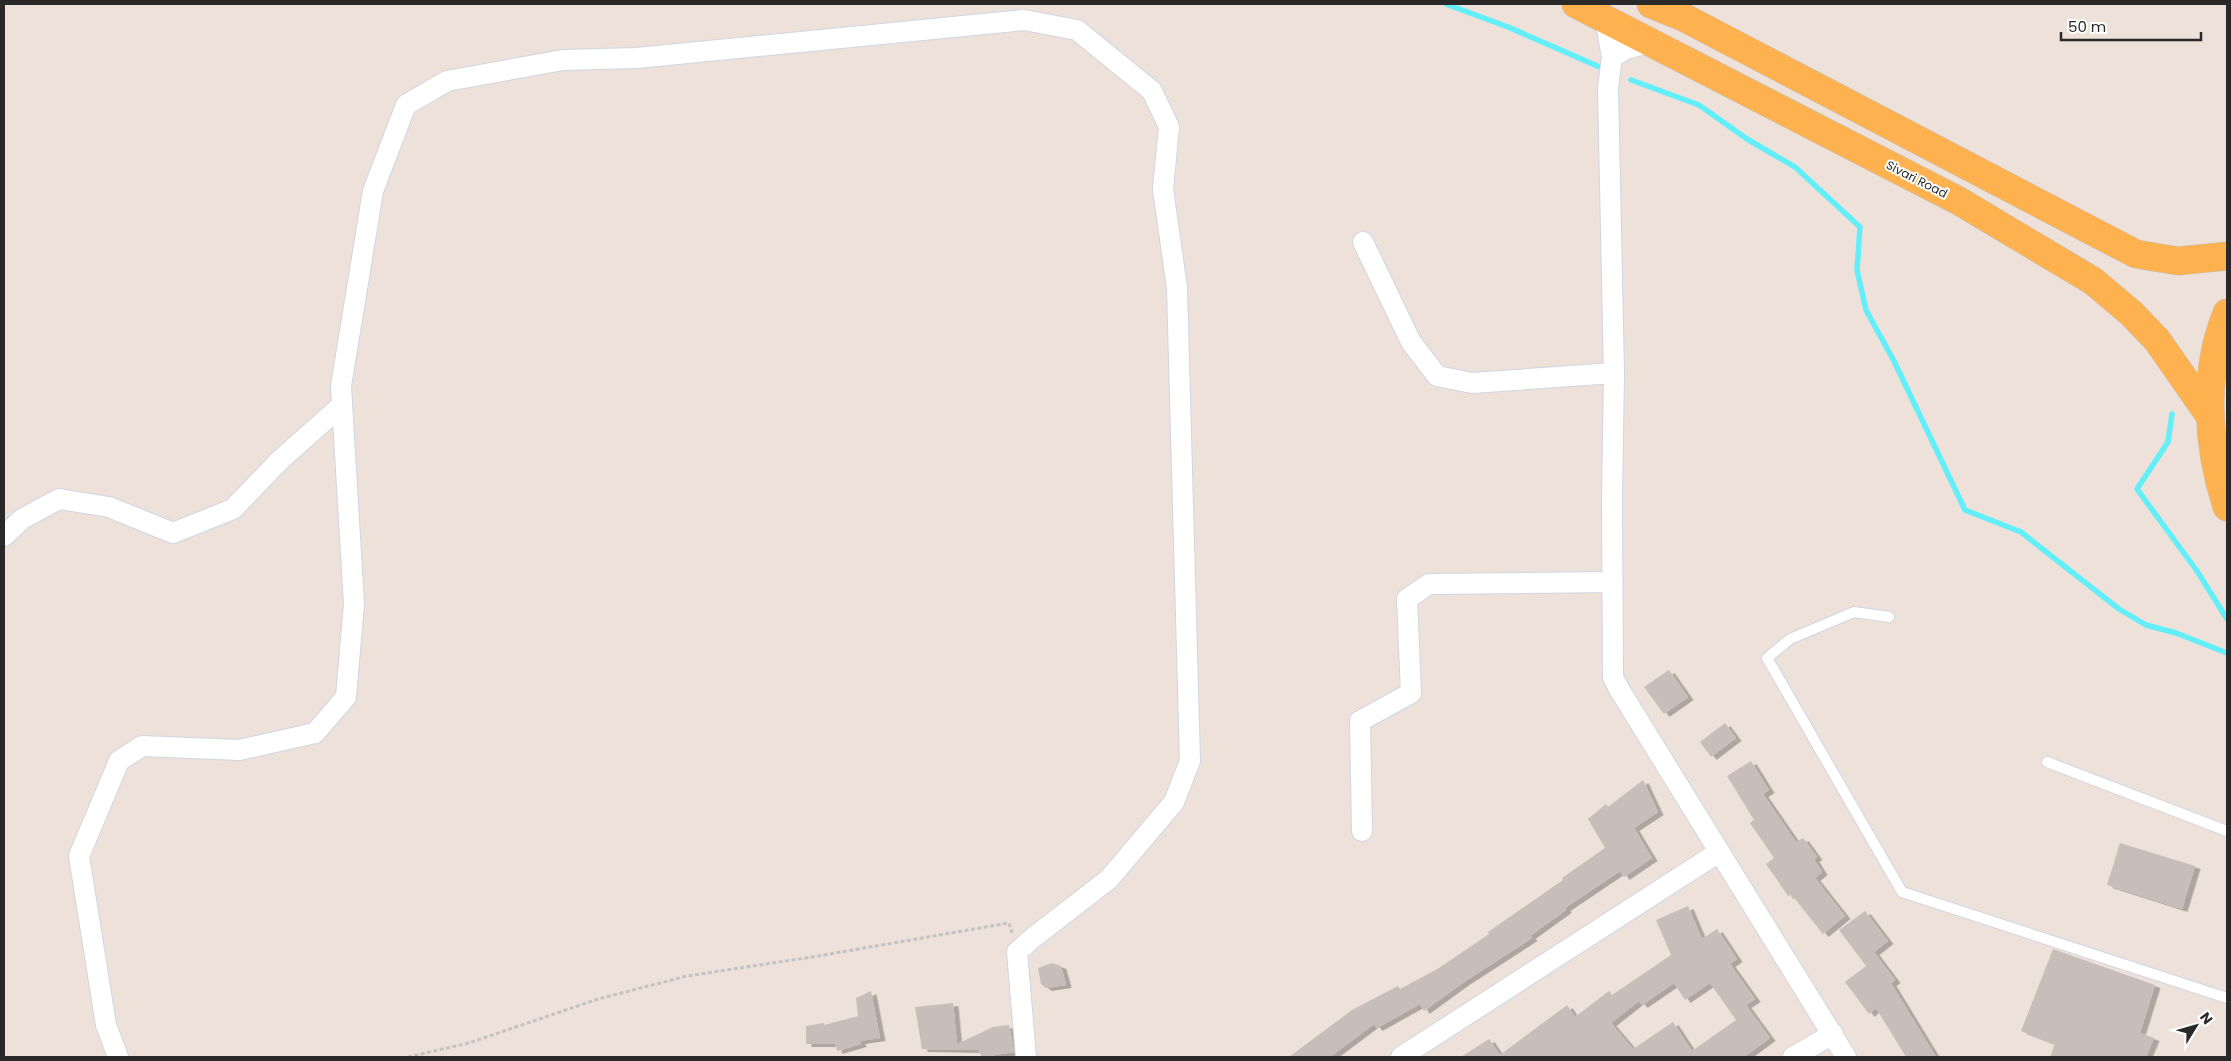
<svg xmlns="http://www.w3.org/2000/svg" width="2231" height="1061" viewBox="0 0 2231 1061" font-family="Poppins,sans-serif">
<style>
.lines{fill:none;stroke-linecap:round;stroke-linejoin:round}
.stream{stroke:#63eff9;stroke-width:5.5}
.building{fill:#c8beb9;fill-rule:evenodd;filter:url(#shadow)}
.service-casing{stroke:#cfd7e4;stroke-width:12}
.minor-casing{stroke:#cfd7e4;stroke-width:22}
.primary-casing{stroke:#c3c3c3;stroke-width:29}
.path{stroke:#c3c3c3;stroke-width:3;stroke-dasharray:4 2.5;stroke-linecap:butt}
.service{stroke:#fff;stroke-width:10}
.minor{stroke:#fff;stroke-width:20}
.primary{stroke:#fdb14f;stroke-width:28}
.labels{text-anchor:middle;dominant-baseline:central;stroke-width:4;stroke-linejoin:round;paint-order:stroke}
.street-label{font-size:12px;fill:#292929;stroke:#fff}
</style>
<defs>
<filter id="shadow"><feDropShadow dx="5.5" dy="3" stdDeviation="0" flood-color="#0004"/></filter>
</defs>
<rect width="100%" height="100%" fill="#ede1da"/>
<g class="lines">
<!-- stream -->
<path class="stream" d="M1446,4L1508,27L1602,68
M1631,80L1699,105L1747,139L1795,167L1860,227L1857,270L1866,310L1894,361L1965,510L2021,532L2119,609L2146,625L2176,633L2227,653
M2172,414L2168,442L2137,489L2197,571L2227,619"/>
</g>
<!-- building -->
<path class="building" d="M1669,670L1688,697L1664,714L1644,687Z
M1725,723L1736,738L1711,757L1700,742Z
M1751,761L1769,790L1763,794L1796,842L1803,838L1817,857L1814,859L1822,872L1815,878L1845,916L1823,934L1791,894L1788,896L1766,864L1774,858L1750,823L1754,820L1727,776Z
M1643,780L1658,812L1634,828L1652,858L1624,877L1620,871L1565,908L1566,910L1530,936L1532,938L1464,982L1424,1011L1420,1004L1377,1028L1374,1024L1330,1057H1289L1352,1010L1398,986L1400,989L1439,968L1489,934L1488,932L1563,880L1562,878L1605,848L1588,819L1606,804L1608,807Z
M2120,843L2195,866L2182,909L2107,885Z
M1688,906L1702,939L1717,929L1737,959L1730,964L1755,999L1746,1005L1770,1038L1744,1057H1461L1489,1039L1500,1055L1567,1005L1575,1017L1609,991L1612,995L1671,955L1656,920ZM1674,983L1685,1000L1710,983L1736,1020L1692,1051L1673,1022L1633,1049L1611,1023L1639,1001L1642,1005Z
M1865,911L1888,941L1874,952L1895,980L1891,983L1936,1057H1906L1876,1008L1869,1014L1845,982L1866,966L1839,930Z
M2053,949L2155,985L2140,1033L2154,1038L2146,1057H2050L2055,1044L2021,1031Z
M1052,963L1061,966L1066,985L1046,988L1041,984L1038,968Z
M871,991L880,1038L860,1041L861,1044L837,1051L835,1044H806V1026L824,1023V1025L858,1016L856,998Z
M953,1003L957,1044L993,1027L1009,1025L1014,1052L982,1057L978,1050L922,1049L915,1007Z"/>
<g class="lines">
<defs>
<path id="service" d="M1889,617L1854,612L1790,639L1767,658L1902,892L2227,998
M2047,762L2227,831"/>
<path id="minor" d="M1605,19L1612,57L1608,88L1614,373L1612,500L1613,677L1619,689L1846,1057
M1612,57L1626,49L1651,42
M1363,242L1411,342L1437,376L1472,383L1614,373
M4,536L22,519L59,499L109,507L173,533L233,509L279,461L342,405
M1362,831L1360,721L1411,693L1407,599L1429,584L1612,582
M118,1057L106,1025L79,856L119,761L142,746L239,750L315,733L346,697L354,604L341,386L373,191L406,105L447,81L563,60L637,58L1024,20L1077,30L1152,91L1169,127L1163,189L1177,288L1190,761L1174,802L1109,879L1034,937L1017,952L1026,1057
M1401,1057L1719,852
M1793,1057L1833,1034"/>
<path id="primary" d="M1576,4L1959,201L2093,281L2131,313L2157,340L2210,416
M1651,4L1683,17L2136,254L2178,261L2227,256
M2227,313C2202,374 2207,446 2227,507"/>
</defs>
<!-- service casing -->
<use href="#service" class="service-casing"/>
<!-- minor casing -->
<use href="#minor" class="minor-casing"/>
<!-- primary casing -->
<use href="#primary" class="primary-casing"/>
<!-- path -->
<path class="path" d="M408,1057L469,1043L598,999L687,976L812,957L1009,923L1012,933"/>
<!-- service -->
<use href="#service" class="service"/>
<!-- minor -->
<use href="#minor" class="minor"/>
<!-- primary -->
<use href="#primary" class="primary"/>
</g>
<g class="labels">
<!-- street labels -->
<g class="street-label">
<text transform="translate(1917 179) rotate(27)">Sivari Road</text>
</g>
</g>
<!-- border -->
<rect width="2231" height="1061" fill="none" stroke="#292929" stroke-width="10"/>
<!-- north arrow -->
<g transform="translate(2196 1026) rotate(53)" stroke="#ffffff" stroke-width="4" paint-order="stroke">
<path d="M0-4L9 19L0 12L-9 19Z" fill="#292929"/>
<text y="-8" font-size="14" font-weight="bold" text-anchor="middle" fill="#292929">N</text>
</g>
<!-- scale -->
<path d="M2061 32v8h140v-8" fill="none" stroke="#292929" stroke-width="2.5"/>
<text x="2068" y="32" font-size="15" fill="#292929" stroke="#ffffff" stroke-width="4" paint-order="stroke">50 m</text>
</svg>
